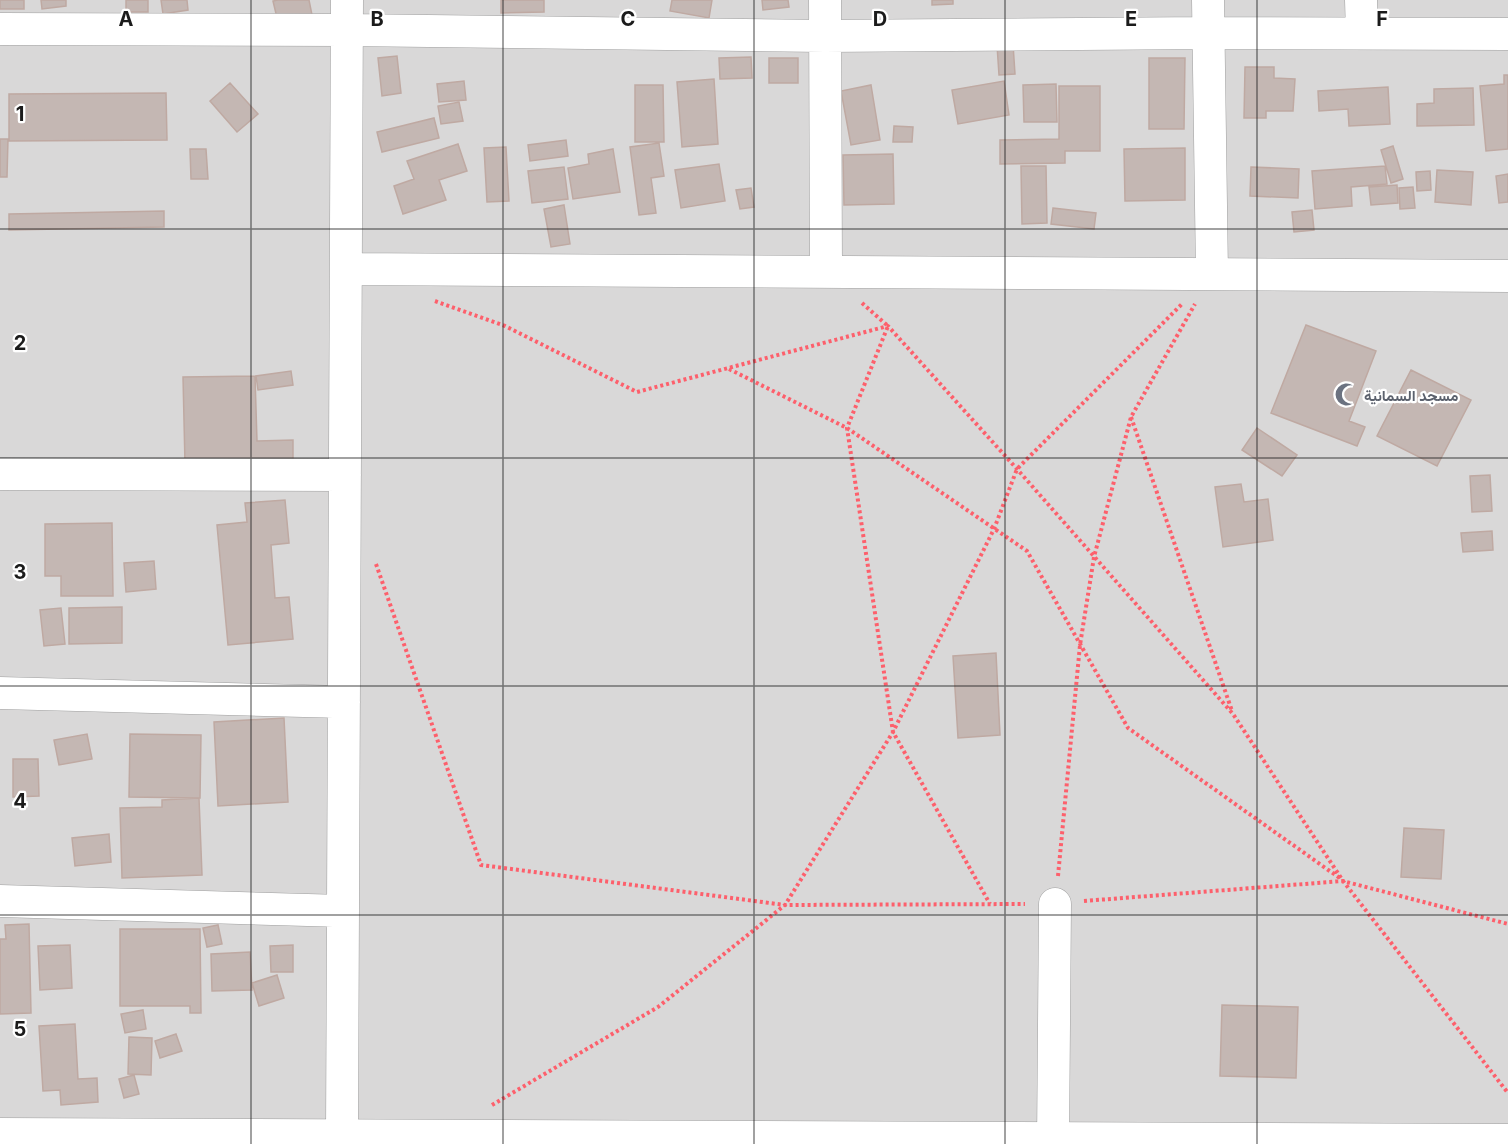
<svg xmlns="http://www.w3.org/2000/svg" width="1508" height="1144" viewBox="0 0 1508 1144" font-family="Inter,Vazirmatn,sans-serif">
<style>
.residential{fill:#d9d8d8}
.building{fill:#c4b7b3;stroke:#bfa9a2;stroke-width:1.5}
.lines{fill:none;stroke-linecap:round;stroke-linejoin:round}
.street-casing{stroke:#9f9f9f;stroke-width:33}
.path{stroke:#fd606c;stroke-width:4;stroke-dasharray:3 3;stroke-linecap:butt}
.street{stroke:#fff;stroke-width:32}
.grid{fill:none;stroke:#1b1b1b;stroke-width:1.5;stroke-opacity:0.55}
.labels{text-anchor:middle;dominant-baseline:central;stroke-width:4.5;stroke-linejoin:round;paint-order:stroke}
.worship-label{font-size:15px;font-weight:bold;fill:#5b616d;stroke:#fff;text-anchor:start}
.grid-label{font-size:20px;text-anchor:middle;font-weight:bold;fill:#1b1b1b;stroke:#fff;stroke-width:4.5;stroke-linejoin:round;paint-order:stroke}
</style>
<rect width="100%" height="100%" fill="#ede6df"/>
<!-- residential -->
<path class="residential" d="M0,0H1508V1144H0Z"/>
<!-- building -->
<path class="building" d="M0,0H24V9H0Z
M41,0H66V6L42,9Z
M126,0H148V12H126Z
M161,0H187L188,10L163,14Z
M278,0H309L312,15L278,22L273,1Z
M501,0H544V12L501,13Z
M672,0H712L709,18L670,11Z
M762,0H788L789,7L763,10Z
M932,0H953V4L932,5Z
M1013,44L1015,74L999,75L997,45Z
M397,56L401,93L382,96L378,58Z
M751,57L752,78L720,79L719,58Z
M769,58H798V83H769Z
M1149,58H1185L1184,129H1149Z
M1245,67H1274V78L1295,79L1293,111H1266V118H1244Z
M1504,75H1508V149L1486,151L1480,86L1504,84Z
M714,79L718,144L682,147L677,82Z
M464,81L466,100L439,102L437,84Z
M1004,81L1009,115L958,124L952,90Z
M230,83L258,114L237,132L210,101Z
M1056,84L1057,122H1024L1023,85Z
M635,85H663L664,142H635Z
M871,85L880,140L851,145L841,91Z
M1059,86H1100V151H1065V163L1000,164V140L1059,139Z
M1388,87L1390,124L1349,126L1348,109L1319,111L1318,91Z
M1473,88L1474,125L1417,126V104L1434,103V89Z
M166,93L167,140L9,141V94Z
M459,102L463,121L441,124L438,106Z
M434,118L439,138L382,152L377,132Z
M894,126L913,127L912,142H893Z
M0,139H8L7,177H0Z
M566,140L568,156L530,161L528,145Z
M659,143L664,176L651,178L656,213L639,215L630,147Z
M458,144L467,171L439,180L446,200L403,214L394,186L414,179L407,161Z
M1393,146L1403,179L1391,183L1381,150Z
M506,147L509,201L487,202L484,148Z
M1185,148V200L1125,201L1124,149Z
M190,149H206L208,179H191Z
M613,149L620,192L573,199L568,168L589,164L588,154Z
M893,154L894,204L844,205L843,155Z
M719,164L725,201L681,208L675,170Z
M1021,166H1046L1047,223L1022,224Z
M1385,166L1387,184L1351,187L1352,206L1315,209L1312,171Z
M564,167L568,199L532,203L528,171Z
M1251,167L1299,169L1298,198L1250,196Z
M1437,170L1473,172L1471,205L1435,202Z
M1430,171L1431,190L1417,191L1416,172Z
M1508,174V202L1499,203L1496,176Z
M1397,185L1398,203L1371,205L1369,187Z
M1413,187L1415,208L1400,209L1399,188Z
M751,188L754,207L740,209L736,190Z
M564,205L570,244L551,247L544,209Z
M1053,208L1096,213L1094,229L1051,224Z
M1312,210L1314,230L1294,232L1292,212Z
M164,211V227L9,230V214Z
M1306,325L1376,351L1349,421L1365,427L1357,446L1271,413Z
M1411,370L1471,400L1437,466L1377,436Z
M291,371L293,385L258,390L256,376Z
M255,376L257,441L293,440V461L185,464L183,377Z
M1257,428L1297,455L1282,476L1242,450Z
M1490,475L1492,511L1472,512L1470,476Z
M1241,484L1244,502L1268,499L1273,540L1223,547L1215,487Z
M285,500L289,543L271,545L275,598L289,597L293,639L228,645L217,525L247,522L245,503Z
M112,523L113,596H61V576H45V524Z
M1492,531L1493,550L1463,552L1461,533Z
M154,561L156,589L126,592L124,563Z
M122,607V643L69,644V608Z
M61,608L65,644L44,646L40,610Z
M996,653L1000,735L958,738L953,656Z
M284,718L288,802L218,806L214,722Z
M87,734L92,759L59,765L54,740Z
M130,734L201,735L200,798L129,797Z
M13,759H38L39,796L13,797Z
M199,798L202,875L122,878L120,808L162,807V800Z
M1404,828L1444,830L1441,879L1401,877Z
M109,834L111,862L75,866L72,838Z
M29,924L31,1013L0,1014V939H6L5,925Z
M218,925L222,944L207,947L203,928Z
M120,929H200L201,1013H190V1006H120Z
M70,945L72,988L40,990L38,946Z
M293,945V972H271L270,946Z
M250,952L252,990L212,991L211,954Z
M277,975L284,998L259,1006L252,983Z
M1222,1005L1298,1007L1296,1078L1220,1076Z
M143,1010L146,1029L125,1033L121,1014Z
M75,1024L78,1079L97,1078L98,1102L61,1105L60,1090L43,1091L39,1026Z
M176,1034L182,1051L160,1058L155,1041Z
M129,1037L152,1038L151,1075L128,1074Z
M134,1075L139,1094L124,1098L119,1079Z"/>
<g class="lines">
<defs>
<path id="street" d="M825,0L826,271
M1208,0L1212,274
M1361,0L1362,33
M0,29L347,30L825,36L1207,33L1508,34
M346,269L1508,276
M0,474L345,475
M0,693L344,702
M0,901L343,911
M0,1134L1508,1140
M342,1135L347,0
M1053,1144L1055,904"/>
</defs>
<!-- street casing -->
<use href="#street" class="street-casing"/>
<!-- path -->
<path class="path" d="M435,301L505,326L637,392L888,326L1017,469L1233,714L1343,881L1508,1093
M862,303L888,326L847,428L893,732L990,904
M729,369L847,428L1027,551L1128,728L1341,879
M1131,417L1232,711
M376,564L481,865L785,905L1025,904
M1058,876L1080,645L1094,557L1131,417L1195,304
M1084,901L1343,881L1508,924
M492,1105L658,1007L785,905L893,732L994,529L1017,469L1182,304"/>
<!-- street -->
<use href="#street" class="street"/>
</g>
<!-- grid -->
<path class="grid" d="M251,0V1144M503,0V1144M754,0V1144M1005,0V1144M1257,0V1144M0,229H1508M0,458H1508M0,686H1508M0,915H1508"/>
<!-- icons -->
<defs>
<symbol id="mosque-bare" viewBox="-9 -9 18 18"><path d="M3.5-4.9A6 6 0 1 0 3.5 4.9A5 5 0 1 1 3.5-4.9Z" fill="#6b7280" stroke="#fff" stroke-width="2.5" paint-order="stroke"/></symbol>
</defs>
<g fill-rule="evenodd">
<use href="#mosque-bare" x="1330" y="378" width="33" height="33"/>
</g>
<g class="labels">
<!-- worship labels -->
<g class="worship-label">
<text x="1364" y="395">مسجد السمانية</text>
</g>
</g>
<g class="grid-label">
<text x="126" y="26">A</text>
<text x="377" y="26">B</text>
<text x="628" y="26">C</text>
<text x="880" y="26">D</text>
<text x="1131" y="26">E</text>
<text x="1382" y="26">F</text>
<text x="20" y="121">1</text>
<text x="20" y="350">2</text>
<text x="20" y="579">3</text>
<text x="20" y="808">4</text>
<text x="20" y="1036">5</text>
</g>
</svg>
